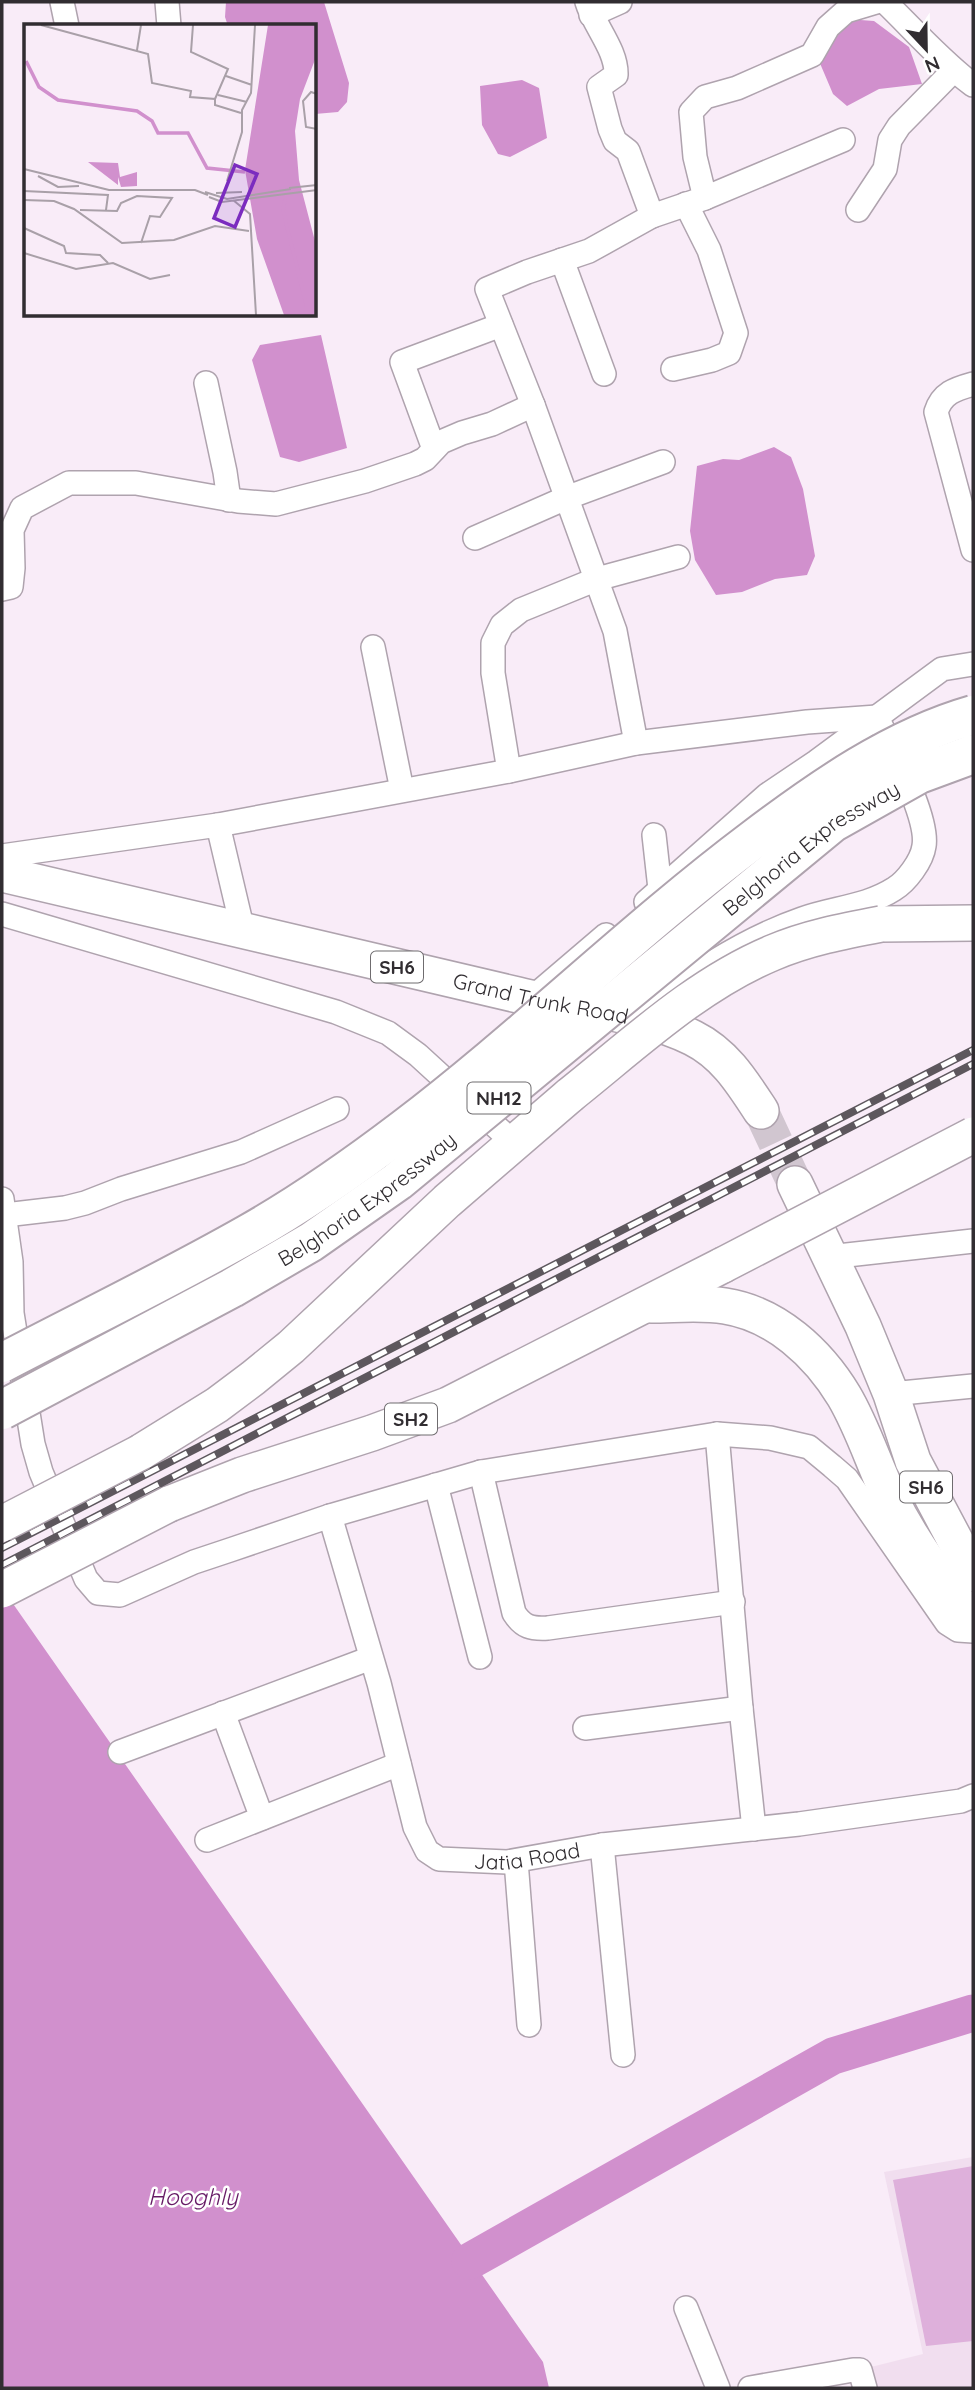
<svg xmlns="http://www.w3.org/2000/svg" width="975" height="2390" viewBox="0 0 975 2390" font-family="Quicksand,sans-serif">
<style>
.built{fill:#f1deef}
.green{fill:#deb0db}
.water{fill:#d190cd}
.lines{fill:none;stroke-linecap:round;stroke-linejoin:round}
.river{stroke:#d190cd;stroke-width:37}
.primary-tunnel{stroke:#d1c6d0;stroke-width:35;stroke-dasharray:35 18;stroke-linecap:butt}
.minor-casing{stroke:#afa3ae;stroke-width:26}
.primary-casing{stroke:#afa3ae;stroke-width:38}
.minor{stroke:#fff;stroke-width:23}
.primary{stroke:#fff;stroke-width:35}
.rail-casing{stroke:#5d575d;stroke-width:8}
.rail{stroke:#fff;stroke-width:5;stroke-dasharray:16;stroke-linecap:butt}
.primary-bridge-casing{stroke:#afa3ae;stroke-width:38;stroke-linecap:butt}
.motorway-bridge-casing{stroke:#afa3ae;stroke-width:42;stroke-linecap:butt}
.primary-bridge{stroke:#fff;stroke-width:35}
.motorway-bridge{stroke:#fff;stroke-width:38}
.labels{text-anchor:middle;dominant-baseline:central;stroke-width:5;stroke-linejoin:round;paint-order:stroke}
.shield{fill:#fff;stroke:#6f6c6f;stroke-width:2}
.shield-label{font-size:19px;font-weight:bold;fill:#312d31}
.street-label{font-size:21px;fill:#312d31;stroke:#fff}
.water-label{font-size:23px;font-style:italic;fill:#661a65;stroke:#fff}
.inset-river{fill:none;stroke:#d190cd;stroke-width:3.5}
.inset-road{fill:none;stroke:#a9a0a8;stroke-width:2}
.view{fill:#7b2cbf;fill-opacity:0.15;stroke:#7b2cbf;stroke-width:3.5}
.inset-edge{fill:none;stroke:#312d31;stroke-width:3.5}
</style>
<rect width="100%" height="100%" fill="#f9ecf8"/>
<!-- built -->
<path class="built" d="M973,2157V2388H868L863,2369L923,2354L884,2172Z"/>
<!-- green -->
<path class="green" d="M973,2166V2341L926,2346L893,2180Z"/>
<!-- water -->
<path class="water" d="M226,2H324L349,83L347,102L338,112L315,114V26H228L225,17Z
M847,19L874,21L909,47L922,84L879,89L847,106L833,94L819,61Z
M522,80L539,88L547,138L510,157L498,154L482,125L480,86Z
M321,335L347,448L299,462L280,457L252,360L260,345Z
M774,447L791,457L803,489L815,556L807,575L775,579L742,592L716,595L695,560L690,531L697,466L723,459L739,460Z
M2,1588L543,2362L549,2388H2Z"/>
<g class="lines">
<!-- river -->
<path class="river" d="M470,2261L833,2056L973,2013"/>
<!-- primary-tunnel -->
<path class="primary-tunnel" d="M761,1111L795,1184"/>
<defs>
<g id="minor">
<path d="M62,2L67,26"/>
<path d="M167,2L169,26"/>
<path d="M587,2C594,26 617,50 616,75L599,87L610,129L615,141L628,151L652,216"/>
<path d="M885,2C913,29 942,62 973,85"/>
<path d="M591,15L620,2"/>
<path d="M705,198L843,140"/>
<path d="M858,210L885,169L890,140L899,126L954,70"/>
<path d="M562,260L604,374"/>
<path d="M673,369L712,360L729,353L736,333L709,250L686,204"/>
<path d="M206,383L225,472L229,500"/>
<path d="M973,384C955,389 942,393 936,412L973,550"/>
<path d="M434,449L402,362L501,325"/>
<path d="M475,538L566,498L663,462"/>
<path d="M2,589L11,587L13,568L12,530L22,508L69,483H136L238,501L276,504L365,481L415,464L425,459L441,442L462,433L492,424L533,405"/>
<path d="M373,647L402,790"/>
<path d="M636,743L615,631L533,405L487,289L527,272L589,251L652,216L705,198L695,157L691,112L705,97L737,88L812,55L828,27L846,11L876,2"/>
<path d="M509,771L493,673V643L502,625L521,610L597,579L678,557"/>
<path d="M218,825L243,931"/>
<path d="M654,835L660,889"/>
<path d="M2,856L218,825L509,771L636,743L807,722L877,717C890,746 929,817 924,846C922,861 906,882 894,889C866,907 832,908 802,919C739,941 685,979 632,1019"/>
<path d="M646,902L767,795L816,762L942,669L973,664"/>
<path d="M2,914L336,1012L388,1033L418,1055L514,1143"/>
<path d="M531,999L606,935"/>
<path d="M2,1199L11,1262L12,1313L33,1444L41,1472L86,1579L98,1593L120,1595L194,1562L230,1550L330,1516L481,1472L717,1434L770,1438L809,1447L832,1466L847,1479L947,1623L958,1630L973,1631"/>
<path d="M5,1215L65,1208L85,1203L121,1189L241,1152L337,1109"/>
<path d="M829,1257L973,1241"/>
<path d="M891,1394L973,1386"/>
<path d="M717,1434L741,1708L754,1829"/>
<path d="M481,1472L514,1613C523,1627 531,1629 548,1628L733,1602"/>
<path d="M436,1485L480,1657"/>
<path id="s1" d="M330,1516L379,1683L415,1827L427,1851L439,1859L507,1862L602,1845L799,1824L961,1801L973,1796"/>
<path d="M223,1713L262,1818"/>
<path d="M585,1728L741,1708"/>
<path d="M120,1752L371,1658"/>
<path d="M207,1840L399,1764"/>
<path d="M602,1845L623,2055"/>
<path d="M516,1861L529,2025"/>
<path d="M686,2308L718,2388"/>
<path d="M750,2388L853,2370H860L865,2388"/>
</g>
<g id="primary">
<path id="s2" d="M2,874C174,916 346,953 518,995C574,1009 642,1012 693,1038C725,1054 742,1082 761,1111"/>
<path d="M881,924L973,923"/>
<path d="M795,1184L863,1326L891,1394L913,1461L973,1574"/>
<path d="M651,1305C675,1305 701,1302 725,1306C776,1314 818,1353 844,1396C863,1428 874,1465 890,1498C912,1543 942,1582 973,1622"/>
<path d="M141,1452L217,1405L253,1378L291,1347L447,1201L570,1095"/>
<path d="M169,1504L242,1475L372,1433L448,1405L723,1265"/>
</g>
</defs>
<!-- minor casing -->
<use href="#minor" class="minor-casing"/>
<!-- primary casing -->
<use href="#primary" class="primary-casing"/>
<!-- minor -->
<use href="#minor" class="minor"/>
<!-- primary -->
<use href="#primary" class="primary"/>
<defs>
<path id="rail" d="M2,1548L973,1050
M2,1565L973,1064"/>
</defs>
<!-- rail casing -->
<use href="#rail" class="rail-casing"/>
<!-- rail -->
<use href="#rail" class="rail"/>
<defs>
<path id="primary-bridge" d="M570,1095C634,1044 696,985 772,953C807,938 844,931 881,924
M723,1265L973,1135
M2,1524L141,1452
M2,1590L169,1504"/>
<g id="motorway-bridge">
<path d="M2,1363C84,1320 167,1280 248,1234C303,1203 354,1167 404,1129C525,1037 633,930 754,839C820,789 893,738 973,715"/>
<path id="s3" d="M2,1410L232,1288L311,1242L398,1181L832,823L919,774L973,754"/>
</g>
</defs>
<!-- primary-bridge casing -->
<use href="#primary-bridge" class="primary-bridge-casing"/>
<!-- motorway-bridge casing -->
<use href="#motorway-bridge" class="motorway-bridge-casing"/>
<!-- primary-bridge -->
<use href="#primary-bridge" class="primary-bridge"/>
<!-- motorway-bridge -->
<use href="#motorway-bridge" class="motorway-bridge"/>
</g>
<g class="labels">
<!-- shield labels -->
<g class="shield">
<rect x="371" y="951.5" width="52" height="31" rx="5"/>
<rect x="467.5" y="1082.5" width="63" height="31" rx="5"/>
<rect x="385" y="1403.5" width="52" height="31" rx="5"/>
<rect x="900" y="1471.5" width="52" height="31" rx="5"/>
</g>
<g class="shield-label">
<text x="397" y="967">SH6</text>
<text x="499" y="1098">NH12</text>
<text x="411" y="1419">SH2</text>
<text x="926" y="1487">SH6</text>
</g>
<!-- street labels -->
<g class="street-label">
<text stroke="none"><textPath href="#s3" startOffset="989">Belghoria Expressway</textPath></text>
<text stroke="none"><textPath href="#s2" startOffset="553">Grand Trunk Road</textPath></text>
<text stroke="none"><textPath href="#s3" startOffset="422">Belghoria Expressway</textPath></text>
<text stroke="none"><textPath href="#s1" startOffset="452">Jatia Road</textPath></text>
</g>
<!-- water labels -->
<g class="water-label">
<text x="193" y="2196">Hooghly</text>
</g>
</g>
<!-- overview -->
<g transform="translate(24 24)">
<rect width="292" height="292" fill="#f9ecf8"/>
<path d="M244,1H292V33L276,75L271,107L275,156L292,221V291H260L233,215L221,146ZM64,138L94,139L96,153L113,148V162L97,163L94,153V161Z" fill="#d190cd"/>
<path class="inset-river" d="M2,37L15,63L34,76L113,87L128,97L134,109H164L183,144L221,148M261,175L259,187L285,291"/>
<path class="inset-road" d="M17,1L124,30L128,59L167,67L166,73L191,75V81L217,89M169,1L167,28L204,45L191,75M113,26L117,1M202,52L228,61M293,70L287,68L279,77L282,103L293,105M194,71L223,78M0,145L85,166H171L184,171M14,152L34,163L55,162M203,157L218,108V86L227,69L231,1M265,164L293,161M0,167L84,171L82,186M181,168L203,175L267,165M192,169L218,168M185,173L198,178L293,166M0,176L30,177L50,185L98,219L150,216L191,202L225,207M209,176L226,190L232,291M56,186L93,187L97,179L113,172L148,174L136,193L126,192L117,219M0,204L40,222L42,229L76,231L84,239M0,229L52,245L89,239L126,255L146,251"/>
<path class="view" d="M211,141L233,150L211,203L190,194Z"/>
<rect width="292" height="292" class="inset-edge"/>
</g>
<!-- border -->
<rect width="975" height="2390" fill="none" stroke="#312d31" stroke-width="7"/>
<!-- north arrow -->
<g transform="translate(926 49) rotate(158)" stroke="#ffffff" stroke-width="5" paint-order="stroke">
<path d="M0-5L12 26L0 18L-12 26Z" fill="#312d31"/>
<text y="-10" font-size="19" font-weight="bold" text-anchor="middle" fill="#312d31">N</text>
</g>
</svg>
